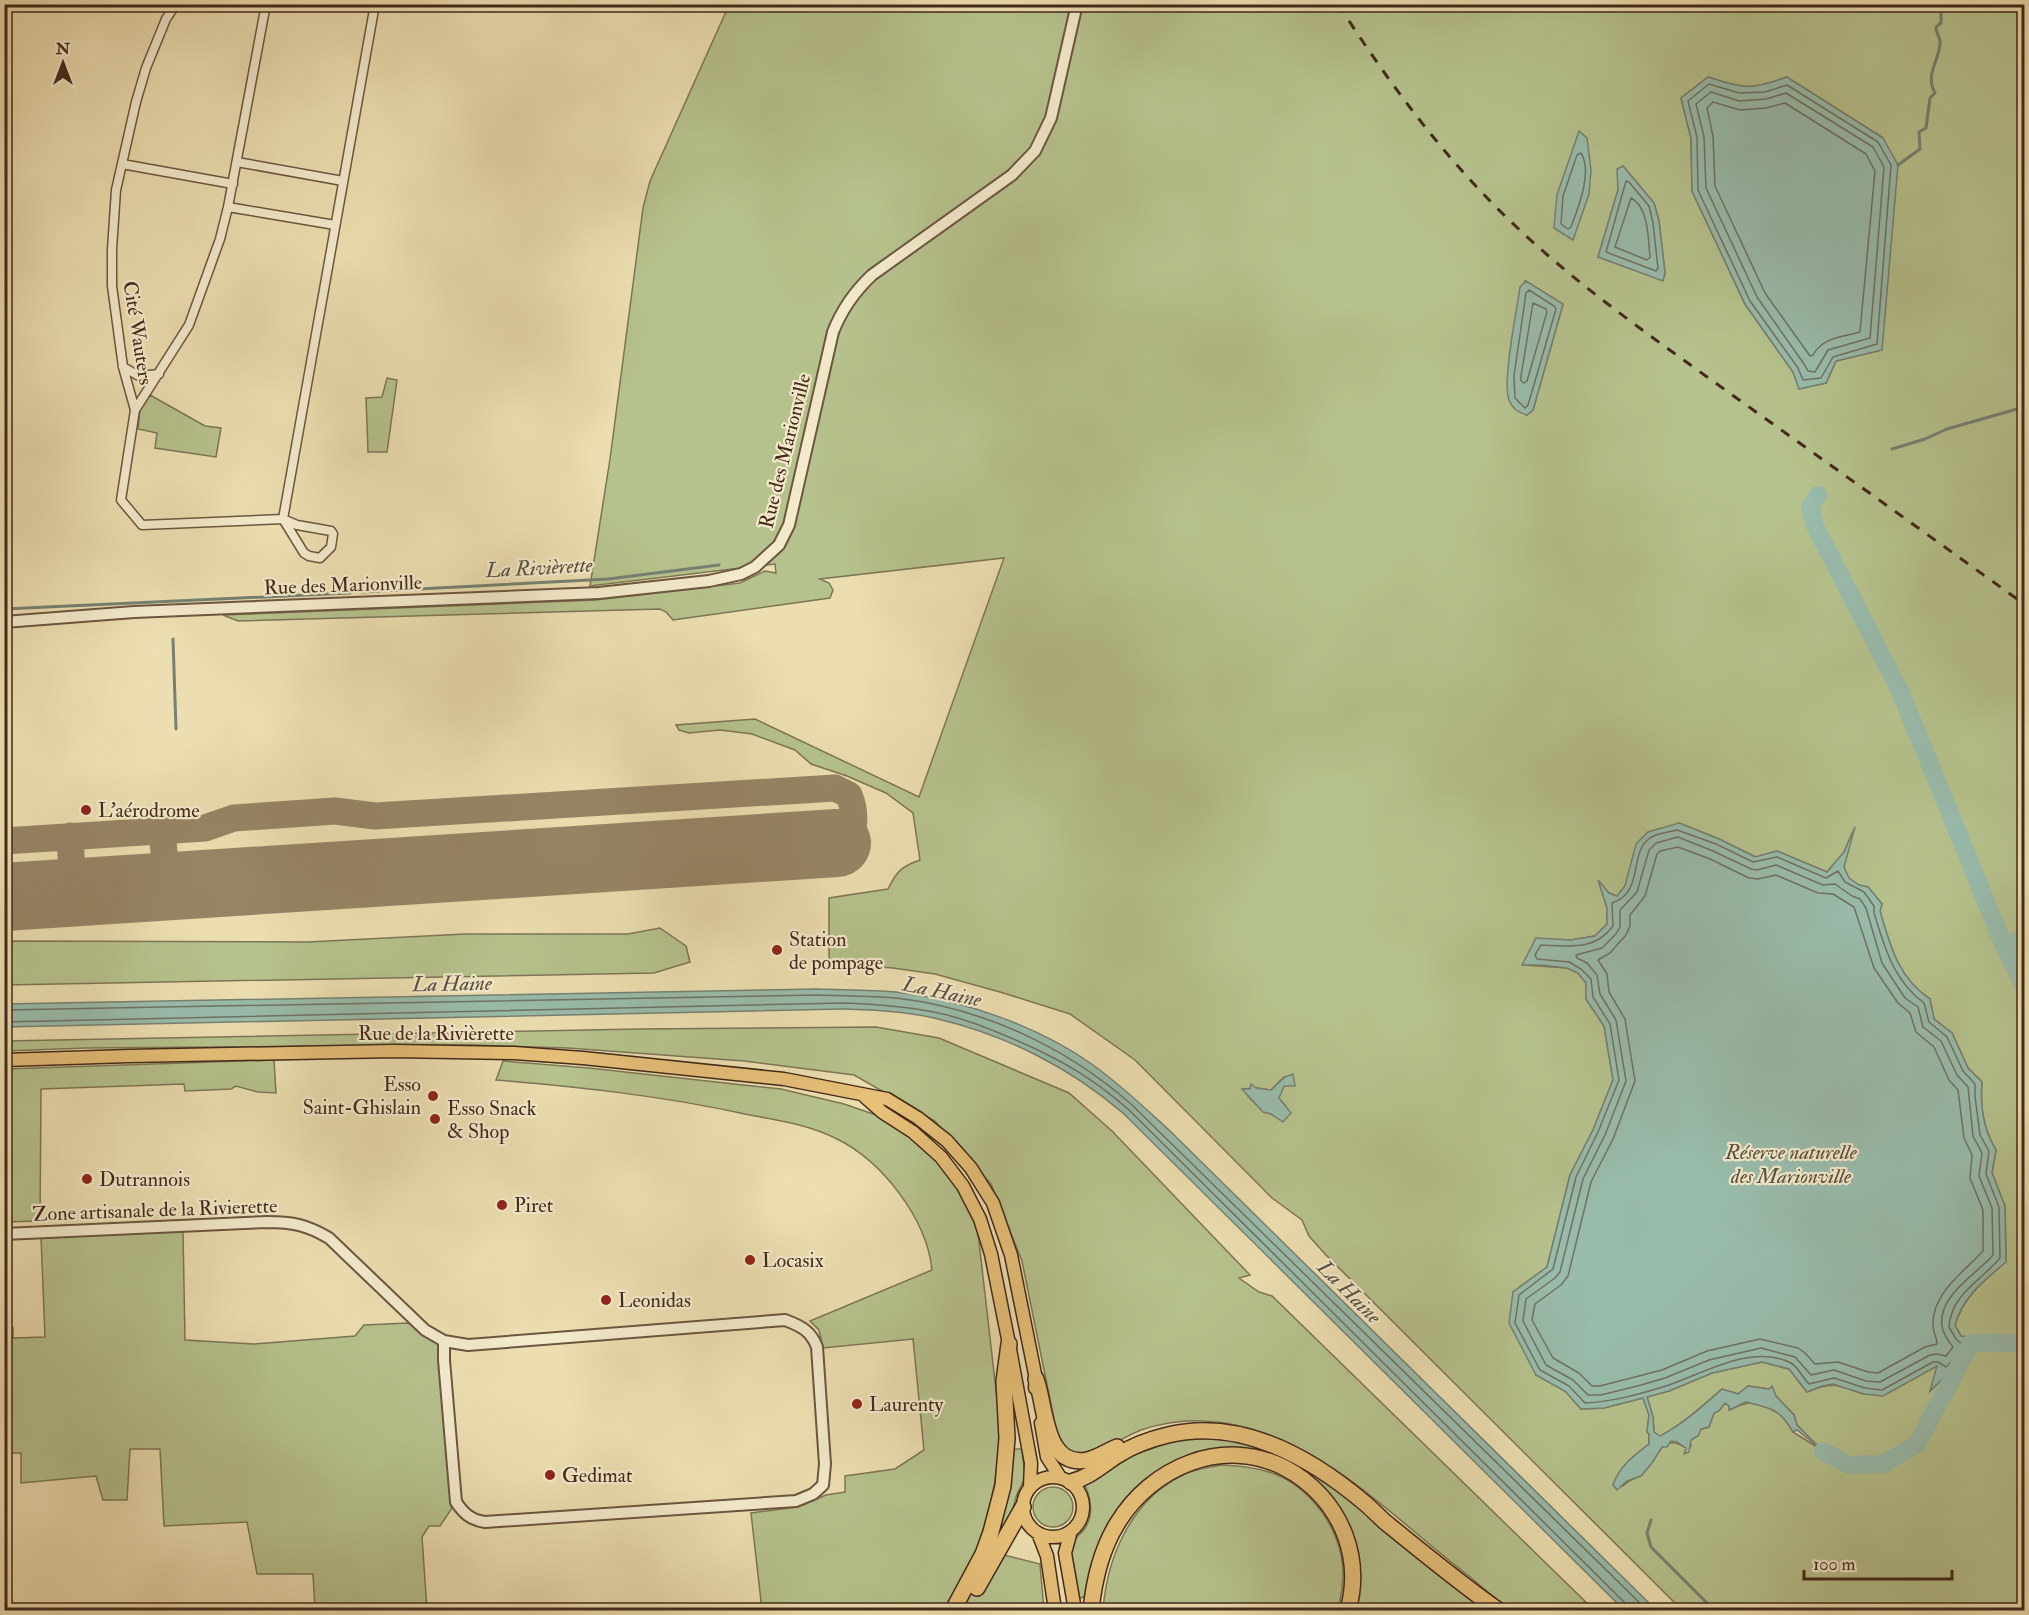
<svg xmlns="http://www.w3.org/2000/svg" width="2029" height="1615" viewBox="0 0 2029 1615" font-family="'IM FELL Double Pica',serif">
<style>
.green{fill:#b6c28d;stroke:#7c7654;stroke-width:1.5;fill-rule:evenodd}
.water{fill:#99bcac;stroke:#768172;stroke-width:1.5}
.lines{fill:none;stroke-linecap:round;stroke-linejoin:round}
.shore{stroke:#6e7263;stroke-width:1.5}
.stream{stroke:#768172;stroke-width:3}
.river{stroke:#99bcac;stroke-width:18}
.taxiway{stroke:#978465;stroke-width:27}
.runway{stroke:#978465;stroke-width:68}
.minor-casing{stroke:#6c5640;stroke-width:11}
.tertiary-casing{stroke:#6c5640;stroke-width:14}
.primary-casing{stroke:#42291a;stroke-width:15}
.motorway-casing{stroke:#42291a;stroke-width:18}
.minor{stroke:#f3eacc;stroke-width:8}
.tertiary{stroke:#f3eacc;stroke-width:10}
.primary{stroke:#e6bf78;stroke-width:12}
.motorway{stroke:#e6bf78;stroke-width:15}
.rail{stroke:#42291a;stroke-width:3;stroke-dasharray:10 10;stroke-linecap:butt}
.poi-dot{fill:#8f2418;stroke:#f3eacc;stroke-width:2}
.labels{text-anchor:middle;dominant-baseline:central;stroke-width:4.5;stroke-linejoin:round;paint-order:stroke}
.street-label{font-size:20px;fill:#42291a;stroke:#f3eacc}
.poi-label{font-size:20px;fill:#42291a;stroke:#f3eacc;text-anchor:start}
.water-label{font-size:21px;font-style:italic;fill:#584e3e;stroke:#f3eacc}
</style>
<rect width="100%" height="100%" fill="#ecdeb0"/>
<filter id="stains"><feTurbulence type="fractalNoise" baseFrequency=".00333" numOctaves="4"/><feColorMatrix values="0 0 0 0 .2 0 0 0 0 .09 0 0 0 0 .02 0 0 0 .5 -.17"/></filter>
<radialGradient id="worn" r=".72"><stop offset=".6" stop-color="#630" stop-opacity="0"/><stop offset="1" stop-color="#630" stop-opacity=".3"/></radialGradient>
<!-- green -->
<path class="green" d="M729,5H2024V937L2004,951L2024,987V1610H1682L1325,1254L1309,1236L1302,1220L1272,1198L1135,1060L1070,1014L1000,992L935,974L893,968L829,963V898L888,889C896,872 902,866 920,860L913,813L886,793L847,776L811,764L795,750L752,734L720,730L689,733L679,730L676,725L755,719L919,797L1004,558L820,579L829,583L833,590L830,598L673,620L666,612L660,609L238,621L223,615L595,600L740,583L765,571L776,573L775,564L590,586L610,459L643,208L650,181ZM1708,77C1744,89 1751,90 1787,77L1883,138L1882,350L1836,361L1826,383L1799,388L1793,372L1745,304L1692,191L1691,138L1681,98ZM1623,166L1654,203L1659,221L1665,273L1663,280L1598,257L1618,190ZM1525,281L1563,304L1533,410L1527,415ZM1679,823L1719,839L1756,857L1777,851L1827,872L1844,852L1852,833L1844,867L1848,878L1859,885L1868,887L1882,904L1880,911C1890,945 1898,978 1930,999L1934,1019L1952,1033L1968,1068L1982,1082C1980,1106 1983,1129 1996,1150L1992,1173L2005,1206L2006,1261C1985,1280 1963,1297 1955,1325L1961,1336L1973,1338L1961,1362L1931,1390L1938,1366L1864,1394C1838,1385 1833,1381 1807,1392L1789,1369L1762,1362L1712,1373L1669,1391L1647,1397L1653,1417L1654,1432L1660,1437C1683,1424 1702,1406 1722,1389L1738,1394L1748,1386L1769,1389L1794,1415L1797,1425L1820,1449L1793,1432L1784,1416L1772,1410L1766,1399C1753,1403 1742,1402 1730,1410L1729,1406L1725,1403L1719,1411L1714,1413L1709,1427L1701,1429L1690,1440L1691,1446L1686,1448C1661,1431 1658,1459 1643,1473C1637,1479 1629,1479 1623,1486L1613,1485C1620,1466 1634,1456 1649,1444V1434L1647,1432L1649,1415L1643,1398L1604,1408L1581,1409L1565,1391L1536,1375L1513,1292L1547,1267L1570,1175L1593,1130L1613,1080L1604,1026L1586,999V983L1578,973L1567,968L1523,965L1536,939L1571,940L1595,936L1607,924V908L1599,882L1609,893L1617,896L1625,886L1630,871ZM1284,1077L1290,1085L1284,1086L1278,1098L1285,1105L1283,1121C1268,1112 1252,1105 1243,1089L1256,1088L1271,1090Z
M387,378L397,380L387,452H368L366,398L382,397Z
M150,395L205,426L221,428L216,457L155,448L157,433L138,429L140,409Z
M660,928L686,946L690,962L654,973L5,985V941L308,942L465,934H628Z
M876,1027L939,1038L1069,1093L1112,1131L1250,1275L1239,1278L1259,1292L1272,1296L1594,1610C1576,1610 1557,1610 1539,1610C1532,1610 1524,1612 1517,1610C1504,1608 1480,1585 1469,1576C1404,1527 1340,1458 1261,1432C1222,1418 1180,1417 1141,1430C1124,1436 1095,1458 1078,1455C1066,1453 1060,1444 1057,1434L1022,1261L991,1184L935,1121L854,1075L744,1061L568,1048L471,1045L86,1048L5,1051L4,1041L639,1029Z
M274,1060L276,1093L258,1092L236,1086L231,1089L185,1091L184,1084L41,1089L40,1221L5,1222V1069Z
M503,1061L589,1068L781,1089L844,1104L885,1118L932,1154L953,1178L969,1209L978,1233L1001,1434C998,1473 991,1509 978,1545L1011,1480L1014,1449H1022L1025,1478L1017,1494L1010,1519L992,1552L1040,1564L1044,1610H762L751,1513L798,1507L826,1495L845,1492V1476L895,1469L924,1450L913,1339L823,1348L819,1330L810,1321L932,1270C927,1219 882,1161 837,1139C808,1124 776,1120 745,1114C663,1096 580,1087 496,1080Z
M183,1231L185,1340L253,1344L355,1336L364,1325L408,1323L444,1346L456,1502L440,1526H429L422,1537L427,1610H315L313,1574H257L247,1522L164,1526L160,1449H130L127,1500H103L96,1476L21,1483V1453H5V1328H13V1338L45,1337L41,1237Z
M1192,1437L1233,1439L1272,1452L1301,1467L1336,1490L1487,1610H1352L1356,1597L1330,1499L1245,1452L1145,1484L1086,1596L1078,1599C1074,1582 1068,1563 1071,1546C1073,1539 1078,1536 1083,1531C1094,1517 1092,1501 1085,1485L1134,1455L1175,1440Z
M1221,1465C1239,1466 1255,1467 1272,1473C1311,1487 1340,1528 1343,1569C1344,1583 1341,1597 1338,1610H1103C1107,1557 1131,1501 1181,1476C1193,1469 1208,1468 1221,1465Z
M1033 1507a20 20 0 1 1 40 0a20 20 0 1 1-40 0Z"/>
<!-- water -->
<path class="water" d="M1708,77C1744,89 1751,90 1787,77L1883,138L1898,165L1882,350L1836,361L1826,383L1799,389L1793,372L1745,304L1692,191L1691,138L1681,98Z
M1579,131L1587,138L1591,170L1589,194L1573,240L1554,228L1557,195Z
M1623,166L1654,203L1659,221L1665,273L1663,281L1598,257L1618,190L1617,169Z
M1526,281L1563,304L1533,410L1527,415C1519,413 1512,408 1509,400C1502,381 1517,310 1520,287Z
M1679,823L1719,839L1755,857L1777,851L1827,872L1844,852L1855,827L1844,867L1849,878L1859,885L1868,887L1882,904L1880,911C1890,945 1898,978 1930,999L1934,1019L1952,1033L1968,1068L1982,1082C1980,1106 1983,1129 1996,1150L1992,1173L2005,1206L2006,1262C1985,1280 1962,1297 1955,1325L1961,1336L1973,1338L1961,1361L1930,1391L1937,1366L1883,1396L1864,1394L1833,1384L1822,1386L1807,1392L1789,1369L1762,1362L1712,1373L1669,1391L1647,1397L1653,1417L1654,1432L1660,1436C1683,1424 1703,1406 1722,1389L1738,1394L1748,1386L1769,1389L1772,1386L1776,1396L1794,1415L1797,1425L1823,1451L1797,1430L1793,1432C1780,1409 1771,1408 1746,1402L1729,1410V1406L1725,1403L1719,1411L1714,1413L1709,1427L1701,1429L1698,1436L1691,1440L1689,1452L1684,1454L1686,1448L1677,1442L1671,1441L1667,1447H1662L1652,1463L1641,1476L1627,1481L1617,1490L1613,1485C1620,1465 1634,1456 1649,1444V1434L1647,1432L1649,1415L1643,1398L1604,1408L1581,1409L1565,1391L1536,1375L1509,1323L1513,1292L1547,1267L1570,1175L1593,1130L1613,1080L1604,1026L1586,999V983L1578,973L1567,968L1542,965H1522L1536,938L1571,940L1595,936L1607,924V908L1598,880L1609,893L1617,896L1625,886L1636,844L1648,832Z
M818,989C844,990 870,990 896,992C964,1000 1038,1026 1093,1065C1121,1085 1145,1108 1170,1131L1656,1610H1624L1124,1114C1071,1068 1006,1035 938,1019C907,1011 873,1010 842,1009L4,1027L5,1004Z
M1293,1074L1295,1086H1284L1279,1098L1291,1113L1283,1122L1271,1114L1263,1112L1242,1089H1250L1251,1084L1256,1088L1271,1090L1285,1077Z"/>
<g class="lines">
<!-- shore -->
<path class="shore" d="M1709,84L1739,93L1765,92L1787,85L1878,142L1891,165L1877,344L1833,357L1821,378L1803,380L1798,368L1750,301L1698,190L1697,137L1688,101Z
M1711,92L1739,101L1766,99L1786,93L1873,147L1884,167L1870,338L1828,350L1815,372L1808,371L1804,364L1757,297L1706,188L1704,137L1696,104Z
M1713,102L1740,110L1766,108L1785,103L1866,154L1875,171L1860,332C1842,337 1823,337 1813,355L1810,356L1765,293L1715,186L1713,136L1707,108Z
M1581,153C1593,172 1578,208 1571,227L1568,229L1561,224L1563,196L1577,155Z
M1626,181L1629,182L1649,206L1653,223L1658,268L1656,271L1606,252Z
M1631,198C1649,207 1648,239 1650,257L1647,260L1615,247Z
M1529,290L1554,306L1556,309L1528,405L1525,408L1515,398L1514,376L1526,293Z
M1533,303L1546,309L1547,312L1527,381L1524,383L1521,381V376Z
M1677,830L1716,844L1753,862L1777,857L1826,878L1838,871L1845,882L1864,892L1874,906V913C1885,948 1893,980 1924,1003L1929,1022L1947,1037L1963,1071L1975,1084V1096L1980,1135L1989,1151L1986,1174L1999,1207L2000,1258C1982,1280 1951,1294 1949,1327L1956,1339L1963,1345L1956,1357L1946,1367L1938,1362H1933L1882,1390L1865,1388L1834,1378L1809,1384C1803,1378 1798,1367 1791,1363C1752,1343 1703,1374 1666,1386C1640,1394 1612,1402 1585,1403L1569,1386L1540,1370L1515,1323L1519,1295L1553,1269L1576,1177L1598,1132L1619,1080L1610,1024L1593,997L1591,979L1581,969L1569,962L1537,959L1535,955L1541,945C1569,946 1595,951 1613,926L1612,903C1645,892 1628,853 1650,838C1657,833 1669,832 1677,830Z
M1678,837L1713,851L1751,869L1757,870L1776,865L1823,885L1835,884L1852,896L1860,899L1866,908L1882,963L1905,998L1918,1007L1923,1027L1941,1041L1957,1075L1968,1087L1973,1136L1982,1153L1979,1176L1992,1208L1993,1255C1976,1275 1938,1295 1942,1326C1943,1334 1949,1342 1953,1347L1946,1356L1937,1354L1930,1355L1880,1382L1866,1381L1834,1370L1811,1375L1795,1357L1761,1348L1709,1360L1665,1378L1641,1385L1601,1395H1588L1573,1380L1546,1365L1523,1321L1526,1299L1555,1278L1560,1272L1583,1179L1605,1135L1626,1081L1616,1020L1600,994L1597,975L1587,963L1577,958L1576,955L1602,948L1616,934L1620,927V910L1637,892L1649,850L1656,843Z
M1678,847L1710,859L1749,878L1758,879L1776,875L1818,893L1833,894L1854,907L1874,968L1898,1003L1910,1013L1916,1032L1934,1047L1949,1080L1958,1090L1964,1138L1972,1155L1970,1178L1983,1210V1251C1964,1272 1932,1293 1933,1325C1933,1332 1937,1338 1937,1344L1925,1347L1878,1373L1868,1372L1838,1362L1815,1364L1805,1353L1798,1348L1760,1339L1707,1351L1662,1370L1600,1386H1592L1579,1373L1553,1358L1532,1320L1535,1304L1561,1285L1568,1276L1591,1182L1613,1139L1635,1081L1625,1019L1609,992L1607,974L1598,960L1610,953L1626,935L1630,926V915L1645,896L1657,854L1660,851Z
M4,1010L818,995C844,996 870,996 896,998C983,1008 1066,1047 1131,1104L1647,1610
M4,1022L842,1003C874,1004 906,1006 938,1013C963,1018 988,1028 1011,1038C1058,1058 1090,1076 1128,1109L1626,1604L1628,1610"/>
<!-- stream -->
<path class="stream" d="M1898,165L1920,149L1919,132L1926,128L1930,98L1935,93C1924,74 1941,59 1940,41C1939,35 1936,33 1936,27L1941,23V4
M1892,449L1925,439L1947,429L2024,407
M361,592L608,579L719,565
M4,609L350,593
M173,639L176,729
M1651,1520L1647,1533L1651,1547L1714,1610"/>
<!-- river -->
<path class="river" d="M1818,495L1810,507L1815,526L1900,691L2005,948
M2024,936L2005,948L2024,986
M1823,1451L1848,1465L1883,1464L1917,1444L1971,1343H2024"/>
<!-- taxiway -->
<path class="taxiway" d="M162,830L167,886
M70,836L73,892
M4,841L205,828L234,818L335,811L375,816L835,788L849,795C854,807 858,829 846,839C844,841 840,842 837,843"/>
<!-- runway -->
<path class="runway" d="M4,897L837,843"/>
<defs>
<path id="minor" d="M176,4L166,19L146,68L136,102L116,190L112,249V286L123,367L135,410L121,500L142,525L283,519L304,553L309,556L320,558L331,547L333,534L331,531L297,525L283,519L375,4
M237,162L343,181
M122,164L233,184
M228,207L335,225
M123,367L139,376L159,374
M135,410L189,325L220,239L228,207L266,4"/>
<path id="tertiary" d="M4,622L134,612L599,593L709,581L741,574L755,567L779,545L789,525L833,332C842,309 854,292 872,275L1012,175L1035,151L1051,118L1077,4
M4,1234L267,1222C293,1222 307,1225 329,1238L425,1330L444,1341L468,1345L785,1320C801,1326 811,1331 817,1347L825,1464L823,1485L813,1494L796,1501L485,1522C471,1520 464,1514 456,1502L444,1360V1341"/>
<path id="primary" d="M4,1060L129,1056L394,1051L514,1053L583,1058L784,1079L887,1099L918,1118L947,1141L971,1168L993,1203L1011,1255L1036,1379L1035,1388
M865,1097L882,1112L913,1132L941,1157L963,1186L980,1219L991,1254L1009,1344L1031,1463L1030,1487
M1041,1423L1047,1457L1060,1477
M1023 1507a30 30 0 1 1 60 0a30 30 0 1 1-60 0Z
M1071,1531L1065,1553L1075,1610
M1038,1533L1047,1556L1055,1610"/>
<path id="motorway" d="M1036,1379C1046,1406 1044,1468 1087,1460C1098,1458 1107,1451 1117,1447
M1071,1482C1090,1477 1101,1466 1118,1455C1132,1446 1151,1439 1168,1435C1242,1417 1312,1458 1367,1505C1375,1512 1382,1520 1390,1526C1426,1555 1461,1584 1498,1610
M977,1588L1023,1507
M953,1610L983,1554L991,1532L1003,1486L1007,1438L1004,1381L1009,1344
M1091,1610C1094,1581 1101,1550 1117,1524C1151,1467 1223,1436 1285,1468C1312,1482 1334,1506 1345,1535C1354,1559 1355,1585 1348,1610"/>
</defs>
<!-- minor casing -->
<use href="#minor" class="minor-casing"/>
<!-- tertiary casing -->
<use href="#tertiary" class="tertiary-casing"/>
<!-- primary casing -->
<use href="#primary" class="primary-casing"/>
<!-- motorway casing -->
<use href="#motorway" class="motorway-casing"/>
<!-- minor -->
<use href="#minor" class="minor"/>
<!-- tertiary -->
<use href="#tertiary" class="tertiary"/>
<!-- primary -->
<use href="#primary" class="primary"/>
<!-- motorway -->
<use href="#motorway" class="motorway"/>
<!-- rail -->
<path class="rail" d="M1338,4C1387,80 1439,151 1503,214C1574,284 1655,339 1735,397C1832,466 1928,535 2024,604"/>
</g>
<!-- markers -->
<g class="poi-dot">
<circle cx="86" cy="810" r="6"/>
<circle cx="777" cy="950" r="6"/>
<circle cx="433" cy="1096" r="6"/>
<circle cx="435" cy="1119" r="6"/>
<circle cx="87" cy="1179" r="6"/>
<circle cx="502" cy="1205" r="6"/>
<circle cx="750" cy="1260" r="6"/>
<circle cx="606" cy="1300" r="6"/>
<circle cx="857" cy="1404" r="6"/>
<circle cx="550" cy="1475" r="6"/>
</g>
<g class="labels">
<!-- street labels -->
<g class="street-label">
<text transform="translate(138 333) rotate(81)">Cité Wauters</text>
<text transform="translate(785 451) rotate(-76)">Rue des Marionville</text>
<text transform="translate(343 585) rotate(-2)">Rue des Marionville</text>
<text x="436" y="1033">Rue de la Rivièrette</text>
<text transform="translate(155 1210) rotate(-2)">Zone artisanale de la Rivierette</text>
</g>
<!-- poi labels -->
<g class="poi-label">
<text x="98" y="810">L'aérodrome</text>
<text x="789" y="939">Station<tspan x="789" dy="23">de pompage</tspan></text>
<text x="421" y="1084" text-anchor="end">Esso<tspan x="421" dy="23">Saint-Ghislain</tspan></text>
<text x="447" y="1108">Esso Snack<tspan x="447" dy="23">&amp; Shop</tspan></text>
<text x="99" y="1179">Dutrannois</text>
<text x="514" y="1205">Piret</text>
<text x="762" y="1260">Locasix</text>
<text x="618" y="1300">Leonidas</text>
<text x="869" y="1404">Laurenty</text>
<text x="562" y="1475">Gedimat</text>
</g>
<!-- water labels -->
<g class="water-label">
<text transform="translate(539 568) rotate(-3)">La Rivièrette</text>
<text transform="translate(452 984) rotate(-1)">La Haine</text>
<text transform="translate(942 992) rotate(12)">La Haine</text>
<text x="1791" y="1152">Réserve naturelle<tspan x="1791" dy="24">des Marionville</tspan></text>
<text transform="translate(1349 1292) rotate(45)">La Haine</text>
</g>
</g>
<!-- margin -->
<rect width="2029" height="1615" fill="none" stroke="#ecdeb0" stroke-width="24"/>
<rect x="6" y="6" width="2017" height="1603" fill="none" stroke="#42291a" stroke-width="3"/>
<rect x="12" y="12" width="2005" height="1591" fill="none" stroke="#42291a" stroke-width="1.5"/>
<!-- north arrow -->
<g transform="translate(63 63)" stroke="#f3eacc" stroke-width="4.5" paint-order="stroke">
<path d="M0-4.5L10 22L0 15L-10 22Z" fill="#42291a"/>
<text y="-9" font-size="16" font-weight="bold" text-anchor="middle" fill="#42291a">N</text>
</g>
<!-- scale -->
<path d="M1804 1570v9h148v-9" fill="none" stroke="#42291a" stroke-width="3"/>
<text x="1813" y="1570" font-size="18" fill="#42291a" stroke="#f3eacc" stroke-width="4.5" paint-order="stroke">100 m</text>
<rect width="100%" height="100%" filter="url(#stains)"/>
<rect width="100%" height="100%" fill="url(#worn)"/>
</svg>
